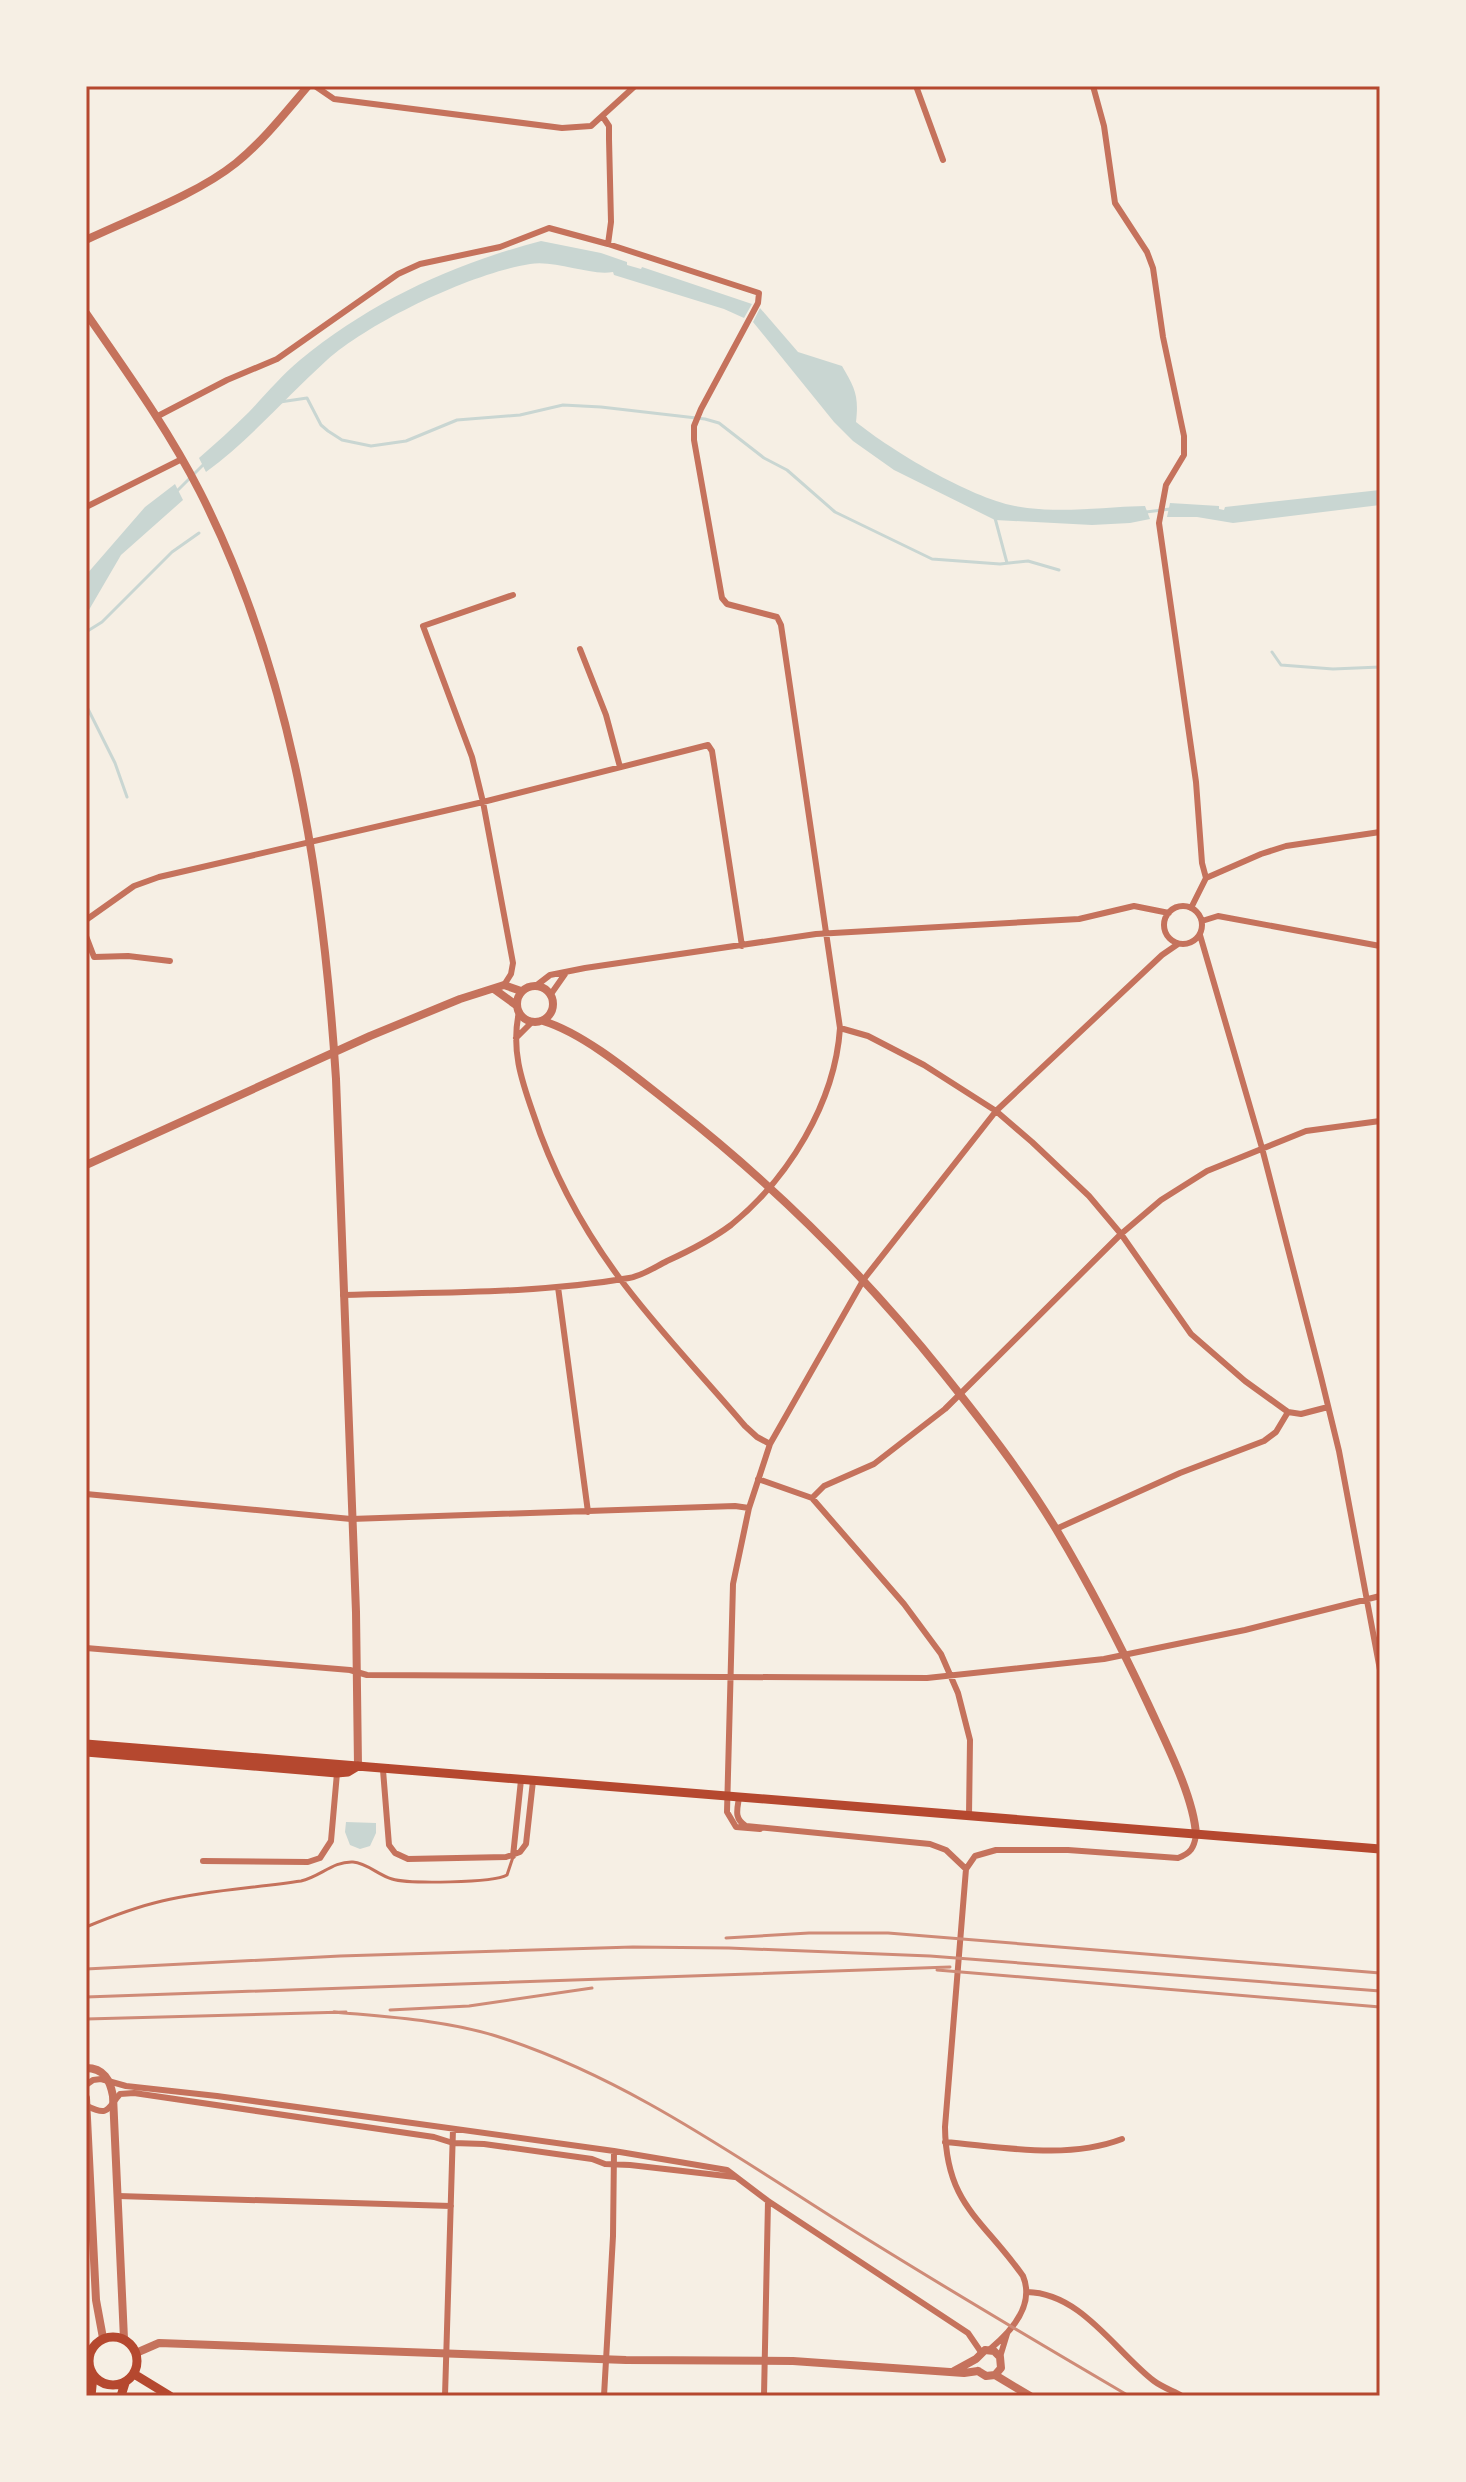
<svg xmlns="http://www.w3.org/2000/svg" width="1466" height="2482" viewBox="0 0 1466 2482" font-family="Cabin,sans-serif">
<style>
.water{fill:#c9d6d2}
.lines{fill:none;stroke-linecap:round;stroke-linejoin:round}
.stream{stroke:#c9d6d2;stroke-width:3}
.service{stroke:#c5725c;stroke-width:3}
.minor{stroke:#c5725c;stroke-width:6}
.tertiary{stroke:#c5725c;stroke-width:8}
.secondary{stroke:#b5482f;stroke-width:9}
.rail{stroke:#cf8b77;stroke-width:3}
.neatline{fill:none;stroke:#b5482f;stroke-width:3}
</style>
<rect width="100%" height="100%" fill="#f6efe4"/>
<!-- water -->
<path class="water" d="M541,241L601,253L627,262V265L641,269L642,267L752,304L744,318L724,309L614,275L613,272C589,276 557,260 530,264C472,273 371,321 327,360C286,397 251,439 206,472L199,458C216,443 233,428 249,412C266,394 281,376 300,360C372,301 453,264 541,241Z
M760,308L798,352L842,366C855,388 859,396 856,422C892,451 969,497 1015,506C1058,514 1101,507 1145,506L1150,519L1130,523L1092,525L995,520L894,470L853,441L834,422L753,322Z
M175,484L183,500L121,555L86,615V575L145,507Z
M1380,490V505L1233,523L1197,517H1167L1170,503L1219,506V509L1224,510L1225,507Z
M346,1822L376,1823V1833L370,1846L360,1849L350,1845L345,1832Z"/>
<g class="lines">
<!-- stream -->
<path class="stream" d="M280,402L307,398L321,425L328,431L342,440L371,446L406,441L457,420L520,415L563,405L601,407L705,419L719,423L764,458L787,470L835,512L932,559L1000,564L1028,561L1059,570
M177,491L205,463
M1146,512L1170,509
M995,518L1007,563
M86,632L102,622L172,552L199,533
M1272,652L1281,665L1333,669L1380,667
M86,705L115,763L127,797"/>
<!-- service -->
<path class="service" d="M86,1927C110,1917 136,1907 162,1901C208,1890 255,1888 301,1881C320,1877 333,1861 353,1862C367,1863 378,1875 392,1879C408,1884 493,1883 507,1875L513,1857"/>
<!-- minor -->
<path class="minor" d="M315,86L334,99L562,128L591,126L635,86
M916,86L943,160
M1093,86L1104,126L1115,203L1147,252L1153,268L1163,337L1184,436V455L1166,485L1159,523L1196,782L1202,863L1206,878
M603,117L609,126V139L611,222L608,244
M156,417L227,380L277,359L398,274L420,264L500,247L549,228L608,244L759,293L758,303L701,409L694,426V440L722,598L727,604L777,617L781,625L840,1028C835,1103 788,1179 731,1225C711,1240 689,1251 667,1261C655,1267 642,1276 629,1278C535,1294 438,1292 343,1295
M86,507L182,459
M580,649L606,715L620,767
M1164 925a19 19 0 1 1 38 0a19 19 0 1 1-38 0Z
M1191,908L1206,878L1261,854L1286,846L1380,832
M86,920L134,886L159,877L483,802L708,745L712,751L742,946
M1202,921L1218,916L1380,946
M1200,935L1262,1148L1321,1377L1339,1451L1380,1670
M86,936L94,957L128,956L170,961
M504,985L511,974L513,963L483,802L472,757L423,626L513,595
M537,985L550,975L585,968L816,934L1079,919L1134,906L1169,913
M551,994L565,974
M519,1012C511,1049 521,1079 533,1113C552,1171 582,1227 618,1276C656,1328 703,1376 745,1426L757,1437L770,1444
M840,1028L868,1036L924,1065L996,1111L1032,1142L1089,1196L1121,1234L1191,1334L1245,1381L1288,1412L1301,1414L1328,1407
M516,1038L532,1022
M558,1287L588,1512
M758,1479L812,1498L824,1486L874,1464L945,1409L1121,1234L1161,1200L1207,1171L1306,1131L1380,1121
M86,1494L351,1519L735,1506L749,1508
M812,1498L904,1604L941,1654L958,1693L970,1740L969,1816
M1056,1529L1180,1473L1264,1441L1276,1432L1288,1412
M86,1648L350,1670L367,1675L927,1678L1104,1659L1245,1630L1380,1596
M383,1770L389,1845L395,1853L408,1859L506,1857L520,1852L526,1844L533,1781
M739,1798C737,1810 734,1819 746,1826L930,1844L946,1850L966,1869
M760,1829L736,1827L727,1812L733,1584L749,1508L770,1444L864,1279L996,1111L1162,955L1178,944
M513,1856L521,1780
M203,1861L308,1862L320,1858L331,1841L337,1773
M86,2085L93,2080L101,2079L126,2086L217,2096L614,2151L727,2170L768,2201L968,2333L981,2352
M87,2106C109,2117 107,2109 120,2094L134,2093L434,2137L453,2143L484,2144L592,2159L605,2164L630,2165L735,2177
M945,2142C1003,2147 1067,2160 1122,2139
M118,2196L451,2206
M1027,2292C1081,2293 1115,2351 1154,2381C1162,2387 1173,2391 1182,2396
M989,2350C1011,2332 1035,2305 1023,2276C982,2218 946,2205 945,2127L966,1869L975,1856L996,1850H1068L1178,1858C1191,1853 1194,1848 1196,1835
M1000,2357L1007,2334
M445,2396L453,2129
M604,2396L613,2236L614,2151
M764,2396L768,2201"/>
<!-- tertiary -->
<path class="tertiary" d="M86,240C132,218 196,195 236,163C263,141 285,113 308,86
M86,313C126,371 168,429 200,492C292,673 323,878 336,1079L356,1612L358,1766
M517 1004a18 18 0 1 1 36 0a18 18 0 1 1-36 0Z
M494,989L516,1005
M543,1021C586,1034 637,1078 673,1106C774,1185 863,1273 943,1373C983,1423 1023,1474 1056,1529C1090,1586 1121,1646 1149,1706C1165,1741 1194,1797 1196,1835
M86,1165L370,1036L460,999L504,985L521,991
M86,2068C104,2068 110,2080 113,2096L124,2339
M86,2098L96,2300L103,2338
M136,2353L159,2343L626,2360L793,2361L964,2373L978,2371
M954,2371L976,2359L985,2350L994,2351L1000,2357L1001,2368L995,2375L986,2376L978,2371
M995,2375L1030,2396"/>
<!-- secondary -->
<path class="secondary" d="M86,1744L1380,1849
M86,1752L337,1773L348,1772L358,1766
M89 2361a24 24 0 1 1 48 0a24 24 0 1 1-48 0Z
M134,2374L170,2396
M91,2396L93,2376
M121,2396L125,2383"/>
<!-- rail -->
<path class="rail" d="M726,1938L809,1933H888L1380,1973
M86,1969L340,1956L633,1947L729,1948L930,1956L1380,1991
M937,1970L1380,2007
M86,1997L950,1967
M390,2010L469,2006L592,1988
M334,2012C388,2017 445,2020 496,2036C619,2075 725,2149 832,2217C930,2279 1030,2338 1129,2396
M86,2019L346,2012"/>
</g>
<!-- border -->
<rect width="1466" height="2482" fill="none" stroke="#f6efe4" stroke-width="176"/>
<rect x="88" y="88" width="1290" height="2306" class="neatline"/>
</svg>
